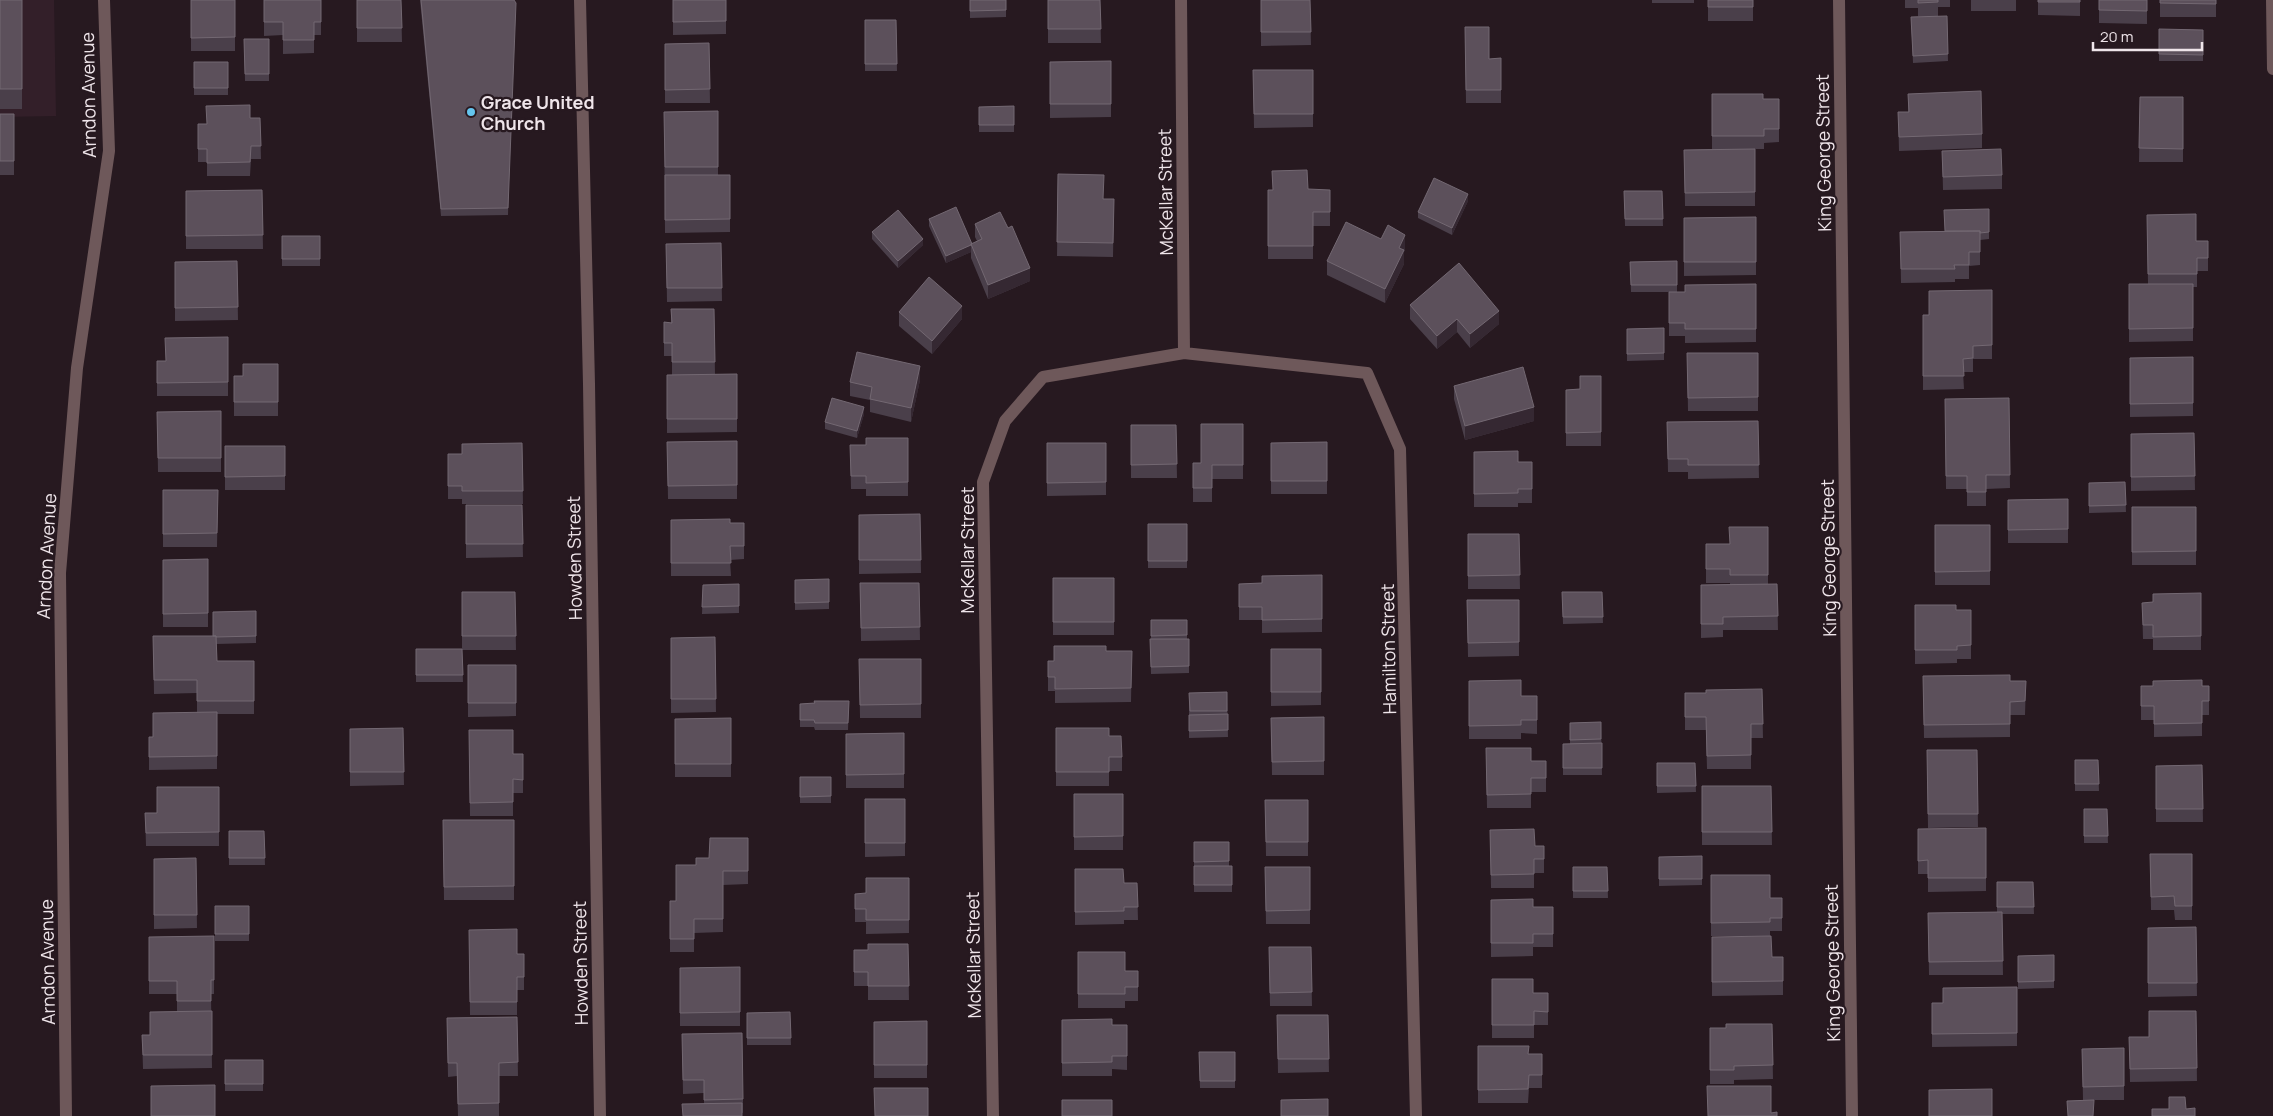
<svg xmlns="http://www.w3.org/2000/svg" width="2273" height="1116" viewBox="0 0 2273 1116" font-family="Manrope,sans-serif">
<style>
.built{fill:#331f29}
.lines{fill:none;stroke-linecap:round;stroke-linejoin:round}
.street{stroke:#6e585a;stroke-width:12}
.wall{fill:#4a3f4a}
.shaded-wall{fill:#352832}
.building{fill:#5c505b;stroke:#736872}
.poi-dot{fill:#64c5ee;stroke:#271920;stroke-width:2}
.labels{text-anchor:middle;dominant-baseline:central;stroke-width:4.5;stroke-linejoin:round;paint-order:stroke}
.street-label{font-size:18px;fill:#efe5ea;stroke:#271920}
.poi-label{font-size:18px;font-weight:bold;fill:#efe5ea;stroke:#271920;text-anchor:start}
</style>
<rect width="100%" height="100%" fill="#271920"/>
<!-- built -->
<path class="built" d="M0,0H54L56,116L0,117Z"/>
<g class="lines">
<!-- street -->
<path class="street" d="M580,0L589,384L600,1116
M1181,0L1184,353
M1839,0L1852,1116
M2272,0L2273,69
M66,1116L60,573L77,368L109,151L104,0
M993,1116L983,482L1005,421L1043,377L1184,353L1367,373L1400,449L1416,1116"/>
</g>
<!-- wall -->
<path class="wall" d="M0,0H22V109H0Z
M191,0H235V51H191Z
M264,0H321V35H314V53L283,54V35L264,36Z
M357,0H401L402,42H357Z
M420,0H514L508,215L441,216Z
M673,0H726V34L673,35Z
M970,0H1006V17L970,18Z
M1048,0H1100L1101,43H1048Z
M1261,0H1310L1311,45L1261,46Z
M1652,0H1694V3H1652Z
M1708,0H1753V21H1708Z
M1905,0H1950V7H1938V16H1918V8H1905Z
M1971,0H2016V11H1971Z
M2038,0H2080V16L2038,15Z
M2099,0H2147V24L2099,23Z
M2160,0H2216V17H2160Z
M1947,16L1948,61L1913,63L1911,17Z
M865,20H896L897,71H865Z
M1465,27L1489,59L1501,58V103H1466Z
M2159,29L2203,30V61H2159Z
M244,39H269V81H245Z
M709,43L710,103H665V44Z
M1111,61V117L1050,118V62Z
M194,62H228V95H194Z
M1253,70H1313V127L1254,128Z
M1712,94L1763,99H1779V142L1764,143V149H1755V206H1685L1684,150L1712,149Z
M1908,94L1982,134V148L1899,151L1898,112H1908Z
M2140,97H2183V162H2139Z
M1014,106V132H979V107Z
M718,111V175H730V232L665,233L664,112Z
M0,114H14V175H0Z
M250,118H260L261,159H251L250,176H207V162H198V137L206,124Z
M1942,151L2002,175V189L1943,190Z
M1058,174L1104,199H1114L1113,257L1057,256Z
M262,190L263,249H186V191Z
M1268,190H1330V226H1313V259H1268Z
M1624,191H1662L1663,226H1625Z
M1468,201L1452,235L1418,218V212Z
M1989,209V239L1980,240V265L1969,266V279H1955V282L1901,283L1900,232L1945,231Z
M2147,215L2196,241H2208V271H2197V287H2193V341L2129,342V284H2148Z
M1756,217V275L1684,276V218Z
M929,219L972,244L977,241L975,237V224L1030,281L988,299L971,258V252L946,263L929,226Z
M872,232L923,245L898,268L872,239Z
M282,236H320V266H282Z
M1381,239L1405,248L1404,252V264L1385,303L1327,275V261Z
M721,243L722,301L667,302L666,244Z
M237,261L238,320L175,321V262Z
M1677,261V292H1631L1630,262Z
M1756,284V342L1685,343V336H1669V292H1685V285Z
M1992,290V359H1973V372H1963L1964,389L1923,390V315H1929Z
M1410,305L1499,324L1470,348L1457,332L1437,349L1410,319Z
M671,309H714L715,374H737V432L667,433V375H672V356H664V322L671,323Z
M899,312L962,319L932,354L899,326Z
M1664,328V360L1627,361V329Z
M228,337V396H157V361H166Z
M1687,353H1758V411H1688Z
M2193,357V416L2130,417V358Z
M278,364V416H234V376H243Z
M1601,376V446H1566V390L1580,389Z
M920,380L911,422L870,412V400L850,396V382Z
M1454,386L1534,421L1465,440L1454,399Z
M2009,398L2010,488L1986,489V506H1967V489H1946L1945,399Z
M221,411V472H158L157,412Z
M864,414L857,438L825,429V422Z
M1758,421L1759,478L1688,479V472H1668L1667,422Z
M1243,424V479H1212V502H1193V463H1201Z
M1131,425H1176L1177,478H1131Z
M2194,433L2195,490L2131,491V434Z
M908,438V496H866V489H851L850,445H866Z
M737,441V499H668L667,442Z
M1327,442V494H1271V443Z
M522,443L523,504H462V499H448V454H462Z
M1047,443H1106V495L1047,496Z
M225,446H285V490H225Z
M1474,452L1518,462H1532V503H1518V507H1474Z
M2125,482L2126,512L2089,513V483Z
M163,490H218L217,547H163Z
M2068,499V543H2008V500Z
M466,505H522L523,557L466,558Z
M2132,507H2196V565H2132Z
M920,514L921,573L859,574V515Z
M671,520L730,523H744V559L730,560L731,576H671Z
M1148,524H1187V568H1148Z
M1935,525H1990V585H1935Z
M1768,527V584H1777L1778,630H1723V637L1701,638V585L1730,584V583H1706V544H1729Z
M1468,534H1519L1520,589H1468Z
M208,559V627H163V560Z
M1322,575V632L1262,633V620H1239V584L1262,583Z
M1053,578H1114V635H1053Z
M829,579V609L795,610V580Z
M860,583H919L920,640L861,641Z
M739,584V613L702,614L703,585Z
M462,592H515L516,650H462L463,682H416V649H462Z
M1562,592H1602L1603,623L1563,624Z
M2201,593V650H2153V639H2143L2142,603L2153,602Z
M1467,600H1519V656L1468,657Z
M1915,605L1956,610H1971V659H1957V663L1915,664Z
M256,611V643L216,644L217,661L254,701V714H217V769L149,770V737H153L197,712V693L154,694L153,636H213Z
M1151,620H1187V639H1189V673L1151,674L1150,639H1151Z
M715,637L716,712L671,713V638Z
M1271,649H1321V705L1271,706Z
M1106,651H1132L1131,702L1055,703V691H1048V661H1054Z
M859,659H921V718H860Z
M468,665H516V716L468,717Z
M1923,676L2010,681H2026L2025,715H2010V737L1924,738Z
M1469,681L1521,696H1537V734L1521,733V739H1469Z
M2141,686H2209V715H2202V736L2154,737V720H2141Z
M1762,689L1763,738H1751V769H1707L1706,730H1685V693H1706Z
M1227,692L1228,737L1189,738V693Z
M814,701H849L848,730H815L814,727H800V704L814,703Z
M1324,717V775H1272L1271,718Z
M731,718V777H675V719Z
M1601,722L1602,775H1563V744H1570V723Z
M403,728L404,785L350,786V729Z
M1056,728L1109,736L1122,757V771H1109V786H1056Z
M469,730L513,754H523V793H513V816H470Z
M904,733V788H846V734Z
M1486,748L1531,761H1546V792H1531V808H1487Z
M1927,750H1977L1978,827L1928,828Z
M2075,760H2098L2099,791H2075Z
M1657,763H1695L1696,792L1657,793Z
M2202,765L2203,822H2156V766Z
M800,777H831V803H800Z
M1702,786H1771L1772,845H1702Z
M219,787V846H146L145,813H157Z
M1074,794H1123V850H1074Z
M865,799H905V856L865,857Z
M1265,800H1308V856H1266Z
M2084,809H2107L2108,843H2084Z
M443,820H514V900H444Z
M1986,828V891L1928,892V874H1918V829Z
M1490,830L1535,846H1544V873H1534V888H1491Z
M229,831H264L265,865H229Z
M748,838V884L723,885V932L694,933V952H670V901H676L696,865Z
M1194,842H1229V866H1232V892H1194Z
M2150,854H2192V920H2175L2174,910H2151Z
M1702,856V885L1659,886V857Z
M196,858L197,928L154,929V859Z
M1265,867H1310V924H1266Z
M1573,867H1607L1608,898H1573Z
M1075,869L1124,883H1137L1138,920H1124V924L1075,925Z
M1711,875L1770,898H1782V931H1770V936H1711Z
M909,878V933L866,934V922H855V894L866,893Z
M1997,882H2033L2034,914H2002L2003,975H1929L1928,913L1997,912Z
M1491,900L1533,907H1553V947H1533V956L1491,957Z
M215,906H249V941H215Z
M2196,927L2197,996L2148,997V928Z
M469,930L517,954L524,977V990H517V1015H470Z
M214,936V994H211L212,1068L143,1069L142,1035H150L177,1011V994H149V937Z
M1712,937L1772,957H1783V995L1712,996Z
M908,944L909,1000H868V986H854V950H868Z
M1269,947H1311L1312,1006H1270Z
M1078,952L1125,971H1138V1001H1125V1008H1078Z
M2054,955V988L2018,989V956Z
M740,967V1026H680V968Z
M1492,979L1533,993H1548V1025H1534V1038H1492Z
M2017,987V1046L1932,1047V1003H1943Z
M2196,1011L2197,1081L2130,1082L2129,1037H2149Z
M790,1012L791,1045H747V1013Z
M1277,1015H1328L1329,1072L1278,1073Z
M517,1017L518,1076H499V1116H458L457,1076L448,1077L447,1018Z
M1062,1020L1112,1025H1127V1070L1112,1069V1076H1062Z
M927,1021V1078H874V1022Z
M1772,1024L1773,1079L1734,1080V1084H1710V1028H1726Z
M682,1034L743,1099V1113L704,1104V1093L683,1094Z
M1478,1046L1529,1054H1542V1088H1529L1528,1103H1478Z
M2124,1048V1100H2083L2082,1049Z
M1199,1052H1235V1088H1200Z
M225,1060H263V1091H225Z"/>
<!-- shaded-wall -->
<path class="shaded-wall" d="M1468,194V201L1452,235V228Z
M1405,235V248L1404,252V264L1385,303V289L1399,248Z
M923,239V245L898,268V261Z
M971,245V252L946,263V256Z
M1030,268V281L988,299V285Z
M962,306V319L932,354V341Z
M1499,311V324L1470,348V334Z
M1457,319V332L1437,349V336Z
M920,366V380L911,422V408Z
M864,407V414L857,438V431Z
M1534,407V421L1465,440V426Z"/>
<!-- building -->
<path class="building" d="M0,0H22V89H0Z
M191,0H235V37L191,38Z
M264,0H321V22H314V40H283V22H264Z
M357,0H401L402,28H357Z
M421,0H514L516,3L508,208L441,209Z
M673,0H726V21L673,22Z
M970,0H1006V10L970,11Z
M1048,0H1100L1101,29H1048Z
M1261,0H1310L1311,32H1261Z
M1708,0H1753V7H1708Z
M1918,0H1938V2L1918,3Z
M2038,0H2080V2H2038Z
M2099,0H2147V11L2099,10Z
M2160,0H2216V4L2160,3Z
M1947,16L1948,54L1913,56L1911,17Z
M865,20H896L897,64H865Z
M1465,27H1489V59L1501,58V90H1466Z
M2159,29L2203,30V55L2159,54Z
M244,39H269V74H245Z
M709,43L710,89L665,90V44Z
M1111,61V104H1050V62Z
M194,62H228V88H194Z
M1253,70H1313V114H1254Z
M1981,91L1982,134L1899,137L1898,112H1909L1908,94Z
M1712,94H1763V99H1779V129H1764V136H1712Z
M2140,97H2183V149L2139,148Z
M250,105V118H260L261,146H251L250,162L207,163V149H198V124H207L206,106Z
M1014,106V125H979V107Z
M718,111V167H665L664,112Z
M0,114H14V161H0Z
M1755,149V192L1685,193L1684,150Z
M2001,149L2002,175L1943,177L1942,151Z
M1307,170L1308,189L1330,190V212H1313V246H1268V190H1273L1272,171Z
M1058,174L1104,175L1103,199H1114L1113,243L1057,242Z
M665,175H730V219L665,220Z
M1434,178L1468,194L1452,228L1418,212Z
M262,190L263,235L186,236V191Z
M1624,191H1662L1663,219H1625Z
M956,207L972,244H971V245L946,256L929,219Z
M1989,209V232L1980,233V231H1945L1944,210Z
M898,210L923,239L898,261L872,232Z
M1000,212L1008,228L1012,226L1030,268L988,285L971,244L982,239L975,224Z
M2196,214V241H2208V258H2197V274H2148L2147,215Z
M1756,217V262H1684V218Z
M1346,222L1381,239L1388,225L1405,235L1399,248L1404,250L1385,289L1327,261Z
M1980,231V252H1969V265H1954L1955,269H1901L1900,232Z
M282,236H320V259H282Z
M721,243L722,288H667L666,244Z
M237,261L238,307L175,308V262Z
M1677,261V285H1631L1630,262Z
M1459,263L1499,311L1470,334L1457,319L1437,336L1410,305Z
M929,277L962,306L932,341L899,312Z
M1756,284V329H1685V323H1669V292H1685V285Z
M2129,284H2193V328L2129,329Z
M1992,290V345L1973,346V358L1963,359L1964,376H1923V315H1929V291Z
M671,309H714L715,362H672V343H664V322L672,323Z
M1664,328V353L1627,354V329Z
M228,337V382L157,383V361H166L165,338Z
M857,352L920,366L911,408L870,399L872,387L850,382Z
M1687,353H1758V397L1688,398Z
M2193,357V403L2130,404V358Z
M243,364H278V402H234V376H243Z
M1523,367L1534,407L1465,426L1454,386Z
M737,374V419H667V375Z
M1580,376H1601V432L1566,433V390L1580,389Z
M832,398L864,407L857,431L825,422Z
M2009,398L2010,475H1986V492H1967V476H1946L1945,399Z
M221,411V458H158L157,412Z
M1758,421L1759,465H1688V459H1668L1667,422Z
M1201,424H1243V465H1212V488H1193V463H1201Z
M1131,425H1176L1177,464L1131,465Z
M2194,433L2195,476L2131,477V434Z
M866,438H908V482L866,483V476H851L850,445H866Z
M737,441V485L668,486L667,442Z
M1327,442V481H1271V443Z
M522,443L523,491H462V486H448V454H462V444Z
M1047,443H1106V482L1047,483Z
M225,446H285V476L225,477Z
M1518,451V462H1532V489H1518V493L1474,494V452Z
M2125,482L2126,505L2089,506V483Z
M163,490H218L217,533L163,534Z
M2068,499V529L2008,530V500Z
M466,505H522L523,544H466Z
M2132,507H2196V551L2132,552Z
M920,514L921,560H859V515Z
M730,519V523H744V546H730L731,563H671V520Z
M1148,524H1187V561H1148Z
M1935,525H1990V571L1935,572Z
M1729,527H1768V575H1730V569H1706V544H1730Z
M1468,534H1519L1520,575L1468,576Z
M208,559V613L163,614V560Z
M1322,575V619L1262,620V607H1239V584L1262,583V576Z
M1053,578H1114V622H1053Z
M829,579V602L795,603V580Z
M860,583H919L920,627L861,628Z
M739,584V606L702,607L703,585Z
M1777,584L1778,616L1723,617V624H1701V585Z
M462,592H515L516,636H462Z
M1562,592H1602L1603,617H1563Z
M2201,593V636L2153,637V625H2143L2142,603L2153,602V594Z
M1467,600H1519V642L1468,643Z
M1915,605H1956V610H1971V645L1957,646V650H1915Z
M256,611V636L216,637V636H213V612Z
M1151,620H1187V635L1151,636Z
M153,636H216L217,661H254V701H197V680H154Z
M715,637L716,699H671V638Z
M1150,639H1189V666L1151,667Z
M1054,646H1106V651H1132L1131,688L1055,689V677H1048V661H1054Z
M416,649H462L463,675H416Z
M1271,649H1321V692H1271Z
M859,659H921V704L860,705Z
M468,665H516V703H468Z
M2010,675V681H2026L2025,701L2010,702V724L1924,725L1923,676Z
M1521,680V696H1537V720H1521V725L1469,726V681Z
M2202,680V686H2209V701H2202V723L2154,724V706H2141V686H2153V681Z
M1762,689L1763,724H1751V755L1707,756L1706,717H1685V693H1706V690Z
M1227,692V711H1190L1189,693Z
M814,701H849L848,723H815L814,720H800V704L815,703Z
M217,712V756L149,757V737H153V713Z
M1228,714V730L1189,731V715Z
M1324,717V761L1272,762L1271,718Z
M731,718V764H675V719Z
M1601,722V739L1570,740V723Z
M403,728L404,772H350V729Z
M1056,728H1109V736H1121L1122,757H1109V772H1056Z
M469,730H513V754H523V780L513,779V802L470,803Z
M904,733V774L846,775V734Z
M1602,743V768H1563V744Z
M1486,748H1531V761H1546V778H1531V794L1487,795Z
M1927,750H1977L1978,814H1928Z
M2075,760H2098L2099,784H2075Z
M1657,763H1695L1696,786H1657Z
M2202,765L2203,809H2156V766Z
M800,777H831V796L800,797Z
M1702,786H1771L1772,832H1702Z
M157,787H219V832L146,833L145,813H157Z
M1074,794H1123V836L1074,837Z
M865,799H905V843H865Z
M1265,800H1308V842H1266Z
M2084,809H2107L2108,836H2084Z
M443,820H514V886L444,887Z
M1986,828V878H1928V860L1918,861V829Z
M1534,829L1535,846H1544V859H1534V874L1491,875L1490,830Z
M229,831H264L265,858H229Z
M710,838H748V871H723V919H694V939H670V901H676V865H696V858H709Z
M1194,842H1229V861L1194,862Z
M2150,854H2192V906H2175L2174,896L2151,897Z
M1702,856V879H1659V857Z
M196,858L197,915H154V859Z
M1194,866H1232V885H1194Z
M1265,867H1310V910L1266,911Z
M1573,867H1607L1608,891H1573Z
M1075,869H1123L1124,883H1137L1138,907H1124V911L1075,912Z
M1711,875H1770V898H1782V918H1770V922L1711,923Z
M866,878H909V920H866V909H855V894L866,893Z
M1997,882H2033L2034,907H1997Z
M1533,899V907H1553V934H1533V943H1491V900Z
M215,906H249V934H215Z
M2002,912L2003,961L1929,962L1928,913Z
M2196,927L2197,983H2148V928Z
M517,929V954H524V977H517V1002H470L469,930Z
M214,936V980H211V1001H177V981H149V937Z
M1771,936L1772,957H1783V981L1712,982V937Z
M868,944H908L909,986H868V972H854V950H868Z
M1269,947H1311L1312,992L1270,993Z
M1078,952H1125V971H1138V987H1125V994H1078Z
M2054,955V981L2018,982V956Z
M740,967V1012L680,1013V968Z
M1492,979H1533V993H1548V1012L1534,1011V1025H1492Z
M2017,987V1033L1932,1034V1003H1943V988Z
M212,1011V1055H143L142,1035H150V1012Z
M2149,1011H2196L2197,1068L2130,1069L2129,1037H2149Z
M790,1012L791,1038H747V1013Z
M1277,1015H1328L1329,1059H1278Z
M517,1017L518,1062L499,1063V1103L458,1104L457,1063H448L447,1018Z
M1112,1019V1025H1127V1056H1112V1062L1062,1063V1020Z
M927,1021V1065H874V1022Z
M1726,1024H1772L1773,1065L1734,1066V1070H1710V1028H1726Z
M742,1033L743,1099L704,1100V1080H683L682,1034Z
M1478,1046H1529L1528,1054H1542V1075H1529L1528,1089L1478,1090Z
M2124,1048V1086L2083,1087L2082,1049Z
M1199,1052H1235V1081H1200Z
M225,1060H263V1084H225Z
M215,1085V1116H151V1086Z
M1707,1086H1771V1113L1777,1112V1116H1708Z
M874,1088H928V1116H875Z
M1992,1089V1116H1929V1090Z
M2169,1097H2185L2186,1109L2195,1108V1116H2152V1109H2169Z
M1328,1099V1116H1281V1100Z
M1062,1100H1112V1116H1062Z
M2094,1100L2093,1116H2068L2067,1101Z
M742,1103V1116H683L682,1104Z"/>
<!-- markers -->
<circle class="poi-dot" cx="471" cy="112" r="5"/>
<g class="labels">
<!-- street labels -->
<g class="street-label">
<text transform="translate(88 95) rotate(-91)">Arndon Avenue</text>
<text transform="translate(1823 153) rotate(-91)">King George Street</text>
<text transform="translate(1165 192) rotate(-91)">McKellar Street</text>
<text transform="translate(967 550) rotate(-90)">McKellar Street</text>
<text transform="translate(46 556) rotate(-87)">Arndon Avenue</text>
<text transform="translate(574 558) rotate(-91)">Howden Street</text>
<text transform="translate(1828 558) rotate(-91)">King George Street</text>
<text transform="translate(1388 649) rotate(-91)">Hamilton Street</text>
<text transform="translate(973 955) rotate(-91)">McKellar Street</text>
<text transform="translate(47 962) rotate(-91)">Arndon Avenue</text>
<text transform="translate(580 963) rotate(-91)">Howden Street</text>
<text transform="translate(1832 963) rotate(-91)">King George Street</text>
</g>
<!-- poi labels -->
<g class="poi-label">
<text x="481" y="102">Grace United<tspan x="481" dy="21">Church</tspan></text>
</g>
</g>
<!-- scale -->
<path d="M2093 42v8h109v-8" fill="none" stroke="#efe5ea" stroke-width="2.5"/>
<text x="2100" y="42" font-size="15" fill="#efe5ea" stroke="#271920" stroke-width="4" paint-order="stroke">20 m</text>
</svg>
